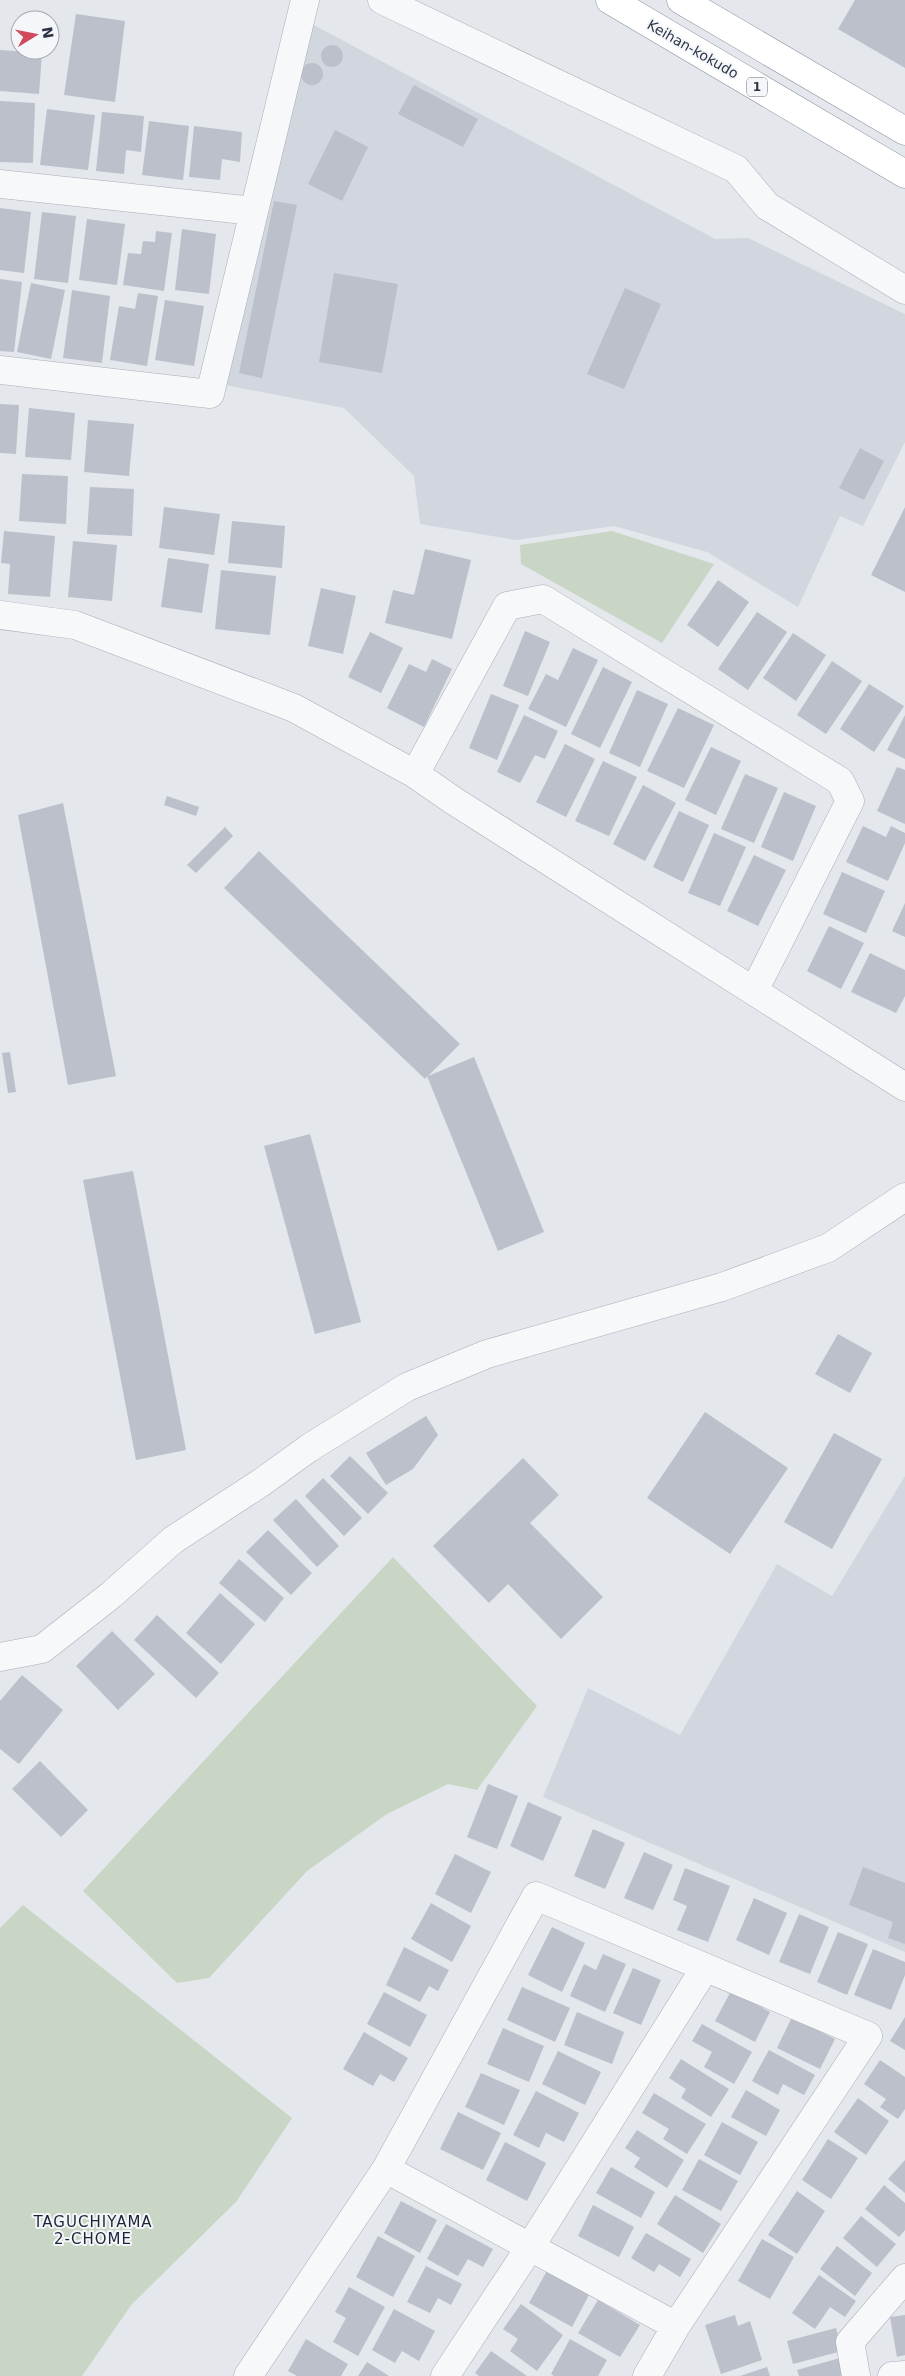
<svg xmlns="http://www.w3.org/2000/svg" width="905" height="2376" viewBox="0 0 905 2376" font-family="'DejaVu Sans',sans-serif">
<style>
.built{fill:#d2d6de}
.green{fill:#c9d6c5}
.building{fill:#bbc0ca}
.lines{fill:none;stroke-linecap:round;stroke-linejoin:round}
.minor-casing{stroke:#a9aeb7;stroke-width:29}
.tertiary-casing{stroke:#a9aeb7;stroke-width:29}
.trunk-casing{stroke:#8b94a3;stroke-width:29}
.minor{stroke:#f7f8fa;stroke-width:28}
.tertiary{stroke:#f7f8fa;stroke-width:28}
.trunk{stroke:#fff;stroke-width:28}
.labels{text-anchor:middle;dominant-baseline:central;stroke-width:4;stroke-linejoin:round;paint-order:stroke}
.shield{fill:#f4f6f9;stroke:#676e7b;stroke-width:1}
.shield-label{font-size:12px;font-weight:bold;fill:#2b3445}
.street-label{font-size:14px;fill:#2b3445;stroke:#f4f6f9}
.neighbourhood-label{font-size:15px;letter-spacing:1px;fill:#1d2536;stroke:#f4f6f9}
</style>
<rect width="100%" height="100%" fill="#e4e7ec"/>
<!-- built -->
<path class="built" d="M310,23L715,239L748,238L905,314V442L863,526L840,516L798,607L707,552L614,526L516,540L420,524L414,476L344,408L225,385Z
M905,1476V1952L543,1797L588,1688L680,1735L777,1564L832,1596Z"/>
<!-- green -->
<path class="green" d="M612,531L714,564L662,643L521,564L520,545Z
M393,1557L537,1706L477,1790L448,1784L387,1814L307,1871L209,1978L177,1983L83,1891Z
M23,1905L292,2118L236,2202L132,2304L82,2376H0V1928Z"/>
<!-- building -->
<path class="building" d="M855,0H905V68L838,29Z
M76,14L125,21L115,102L64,95Z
M321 56a11 11 0 1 1 22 0a11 11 0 1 1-22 0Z
M0,50L42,53L39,94L0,91Z
M301 74a11 11 0 1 1 22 0a11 11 0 1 1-22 0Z
M414,85L478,119L463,147L398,114Z
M0,101L35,103L33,163L0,162Z
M47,109L95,115L88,170L40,165Z
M102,112L144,116L141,152L126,150L124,174L96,171Z
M149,121L189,126L183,180L142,175Z
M194,126L242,132L240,162L222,159L220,180L189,177Z
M335,130L368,147L342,201L308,184Z
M274,201L297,205L262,378L239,373Z
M0,208L31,212L24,273L0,270Z
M42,212L76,216L68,283L34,279Z
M87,219L125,224L117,285L79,280Z
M182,229L216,234L209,294L175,290Z
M156,231L172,233L164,291L123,285L128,253L141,254L143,241L155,242Z
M334,273L398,284L382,373L319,362Z
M0,279L22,282L14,352L0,351Z
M31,283L65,290L51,359L17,352Z
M625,288L661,304L624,389L587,374Z
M72,290L110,296L102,363L63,358Z
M138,293L158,296L147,366L110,360L119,306L135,309Z
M165,300L204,306L194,366L155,360Z
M0,404L19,405L16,454L0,453Z
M29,408L75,413L71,460L25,457Z
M88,420L134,424L129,476L84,472Z
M860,448L884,461L864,500L839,488Z
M22,474L68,476L66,524L19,521Z
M90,487L134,489L132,536L87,534Z
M164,507L220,514L214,555L159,548Z
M905,507V592L871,575Z
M232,521L285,526L282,568L228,563Z
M4,531L55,536L50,597L8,594L10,564L1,563Z
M73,541L117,545L112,601L68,597Z
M425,549L471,560L452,639L385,623L393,590L414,595Z
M168,558L209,564L202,613L161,607Z
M221,570L276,576L270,635L215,629Z
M718,580L749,602L718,647L687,625Z
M321,588L356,596L343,654L308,646Z
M757,612L787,632L748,690L718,669Z
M525,631L550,642L528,696L503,686Z
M370,632L403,648L381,693L348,677Z
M793,633L826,655L796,701L763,678Z
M573,648L598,660L566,727L528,709L546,674L558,680Z
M432,659L452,669L424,727L387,708L409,664L426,672Z
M832,661L862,681L826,734L797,715Z
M603,667L632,682L600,748L571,734Z
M869,684L904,706L874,752L840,729Z
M637,690L668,704L640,767L609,753Z
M491,694L519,705L497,760L469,748Z
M678,708L714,725L684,788L647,771Z
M524,715L558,731L545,759L535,755L520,783L497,772Z
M905,715V759L887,750Z
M565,744L595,759L566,817L536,802Z
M711,747L741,761L716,815L685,800Z
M603,761L637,777L609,836L575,821Z
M897,767L905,770V824L877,811Z
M745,774L778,788L754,843L721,829Z
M643,785L676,803L645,861L613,844Z
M784,792L816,806L793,861L761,847Z
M167,796L199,807L196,816L164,805Z
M63,803L116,1076L68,1085L18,815Z
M679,811L709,825L683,882L653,867Z
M863,826L886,837L891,826L905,833V843L888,881L846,862Z
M225,827L233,836L196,873L187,865Z
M714,833L746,847L720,906L688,893Z
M259,851L460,1044L428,1076L474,1057L544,1232L498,1251L427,1076L425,1079L224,888Z
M754,855L786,870L758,926L727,911Z
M842,872L885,891L866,933L823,914Z
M905,903V937L892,931Z
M829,926L864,943L841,989L807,971Z
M870,953L905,970V996L896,1013L851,992Z
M10,1052L16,1092L8,1093L2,1053Z
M310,1134L361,1322L315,1334L264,1146Z
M133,1171L186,1450L136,1460L83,1180Z
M838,1334L872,1353L850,1393L815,1374Z
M705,1412L788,1468L730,1554L647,1498Z
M426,1416L438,1435L413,1469L386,1485L366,1453Z
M834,1433L882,1459L832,1549L784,1522Z
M350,1456L388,1493L368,1514L330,1476Z
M523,1458L559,1495L530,1523L603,1597L561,1639L508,1584L489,1603L433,1546Z
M323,1478L362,1518L344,1536L305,1496Z
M296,1499L339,1546L317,1567L273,1520Z
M268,1530L312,1573L291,1595L246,1552Z
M239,1559L284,1598L265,1622L219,1583Z
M220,1593L255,1624L221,1664L186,1633Z
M157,1615L219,1673L196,1698L134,1640Z
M112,1631L155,1674L118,1710L76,1666Z
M22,1675L63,1710L19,1764L0,1749V1701Z
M40,1761L88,1810L61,1837L12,1789Z
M488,1784L518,1796L497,1849L467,1837Z
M528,1802L562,1817L543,1861L510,1846Z
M593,1829L625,1843L605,1889L574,1876Z
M644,1852L673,1865L653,1910L624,1898Z
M455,1854L491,1872L471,1913L435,1894Z
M863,1867L905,1883V1944L888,1938L893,1922L849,1905Z
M685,1868L730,1886L708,1942L677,1930L687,1906L673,1900Z
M754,1898L787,1913L769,1955L736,1940Z
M431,1903L471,1926L452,1962L411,1939Z
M799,1914L829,1927L810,1974L779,1962Z
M552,1927L585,1943L562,1992L528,1975Z
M838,1932L868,1944L847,1995L817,1982Z
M404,1947L449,1970L438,1991L429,1986L420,2002L386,1985Z
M873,1949L905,1962V1975L891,2010L854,1995Z
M603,1954L626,1964L605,2012L570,1996L584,1964L596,1970Z
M633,1968L661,1980L641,2025L613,2013Z
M522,1987L570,2008L555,2042L507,2020Z
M731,1991L770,2012L755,2042L715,2021Z
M384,1992L427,2015L410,2047L367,2024Z
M577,2012L624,2032L612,2064L564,2045Z
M792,2017L835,2039L820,2069L777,2048Z
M905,2017V2050L890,2041Z
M702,2024L752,2052L734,2084L704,2067L712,2052L692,2041Z
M503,2028L544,2046L529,2082L487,2064Z
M364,2032L408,2058L394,2082L380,2074L373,2086L343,2069Z
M769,2050L815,2075L804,2095L783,2084L778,2095L752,2081Z
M558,2051L601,2072L585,2105L542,2084Z
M681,2059L729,2089L711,2117L681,2098L686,2089L669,2078Z
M880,2060L905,2077V2109L898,2119L880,2107L886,2099L864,2084Z
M481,2073L520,2090L504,2125L465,2107Z
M746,2090L780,2110L766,2136L731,2117Z
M536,2091L579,2113L564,2142L546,2133L539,2148L513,2135Z
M654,2093L706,2124L687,2154L663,2139L669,2129L642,2113Z
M858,2098L889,2121L866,2155L834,2132Z
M458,2112L501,2133L483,2170L440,2149Z
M722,2122L758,2142L740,2175L704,2155Z
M637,2130L684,2160L667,2188L634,2167L640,2158L625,2148Z
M828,2139L858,2158L831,2199L802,2180Z
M505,2142L546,2163L527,2201L486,2180Z
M699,2159L738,2181L721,2211L682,2190Z
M905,2160V2193L888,2179Z
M611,2167L655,2192L641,2218L596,2193Z
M884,2185L905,2203V2230L899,2237L865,2209Z
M797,2191L825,2211L797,2254L768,2235Z
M675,2195L721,2224L703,2253L657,2224Z
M401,2201L437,2220L420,2253L384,2233Z
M593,2205L634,2227L619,2257L578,2236Z
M861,2216L896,2244L877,2267L843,2238Z
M446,2224L493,2249L483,2267L468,2259L458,2276L427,2259Z
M646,2233L691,2259L680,2277L659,2264L654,2272L631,2258Z
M378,2236L415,2256L393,2297L356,2277Z
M762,2239L794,2257L770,2299L738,2281Z
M837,2246L872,2273L855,2296L820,2269Z
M426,2266L462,2284L451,2305L438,2298L430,2313L407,2302Z
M548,2269L590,2293L572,2327L529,2303Z
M819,2275L856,2301L845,2317L830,2307L815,2329L792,2313Z
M349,2287L385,2307L358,2356L333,2342L346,2318L335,2312Z
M598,2300L640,2325L620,2357L578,2333Z
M521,2304L563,2335L537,2371L510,2351L518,2339L503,2329Z
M394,2309L435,2331L419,2361L402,2351L395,2363L372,2350Z
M735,2315L738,2326L750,2321L762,2360L721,2374L705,2325Z
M905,2315V2355L897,2357L890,2317Z
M836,2328L842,2351L793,2364L787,2341Z
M306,2339L348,2364L341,2376H297L288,2371Z
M570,2339L607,2360L598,2376H554L551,2374Z
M491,2351L527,2376H479L475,2373Z
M840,2358L844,2376H799L797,2370Z
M367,2362L389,2376H358Z
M767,2367L770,2376H740Z"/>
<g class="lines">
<defs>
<path id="minor" d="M382,0L736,169L767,206L905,290
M0,184L254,211
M0,370L210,394L305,0
M0,615L75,625L294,708L415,774L454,801L905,1087
M415,774L507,606L543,599L840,781L850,801L754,991
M386,2169L676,2326
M248,2376L386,2169L536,1896L868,2036L676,2326L647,2376
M445,2376L530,2247L705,1968
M856,2376L850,2342L905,2278
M892,2376L905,2375"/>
<path id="tertiary" d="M0,1657L42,1649L111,1595L173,1540L262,1482L309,1448L407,1387L487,1354L722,1287L828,1248L905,1197"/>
<path id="trunk" d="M610,0L905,174
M681,0L905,131"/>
</defs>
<!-- minor casing -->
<use href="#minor" class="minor-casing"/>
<!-- tertiary casing -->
<use href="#tertiary" class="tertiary-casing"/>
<!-- trunk casing -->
<use href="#trunk" class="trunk-casing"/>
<!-- minor -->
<use href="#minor" class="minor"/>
<!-- tertiary -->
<use href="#tertiary" class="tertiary"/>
<!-- trunk -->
<use href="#trunk" class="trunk"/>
</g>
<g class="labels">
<!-- shield labels -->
<rect class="shield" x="747" y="77.5" width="20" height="19" rx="4"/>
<g class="shield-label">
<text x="757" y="87">1</text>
</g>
<!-- street labels -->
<g class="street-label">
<text transform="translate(693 49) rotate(30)">Keihan-kokudo</text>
</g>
<!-- neighbourhood labels -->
<g class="neighbourhood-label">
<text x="93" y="2222">TAGUCHIYAMA<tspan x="93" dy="17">2-CHOME</tspan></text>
</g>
</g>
<!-- north arrow -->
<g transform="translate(35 35) rotate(80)"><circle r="24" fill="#f4f6f9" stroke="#a4a8b1"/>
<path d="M0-4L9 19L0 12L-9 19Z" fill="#d1495b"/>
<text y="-8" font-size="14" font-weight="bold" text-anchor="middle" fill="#2b3445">N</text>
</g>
</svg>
